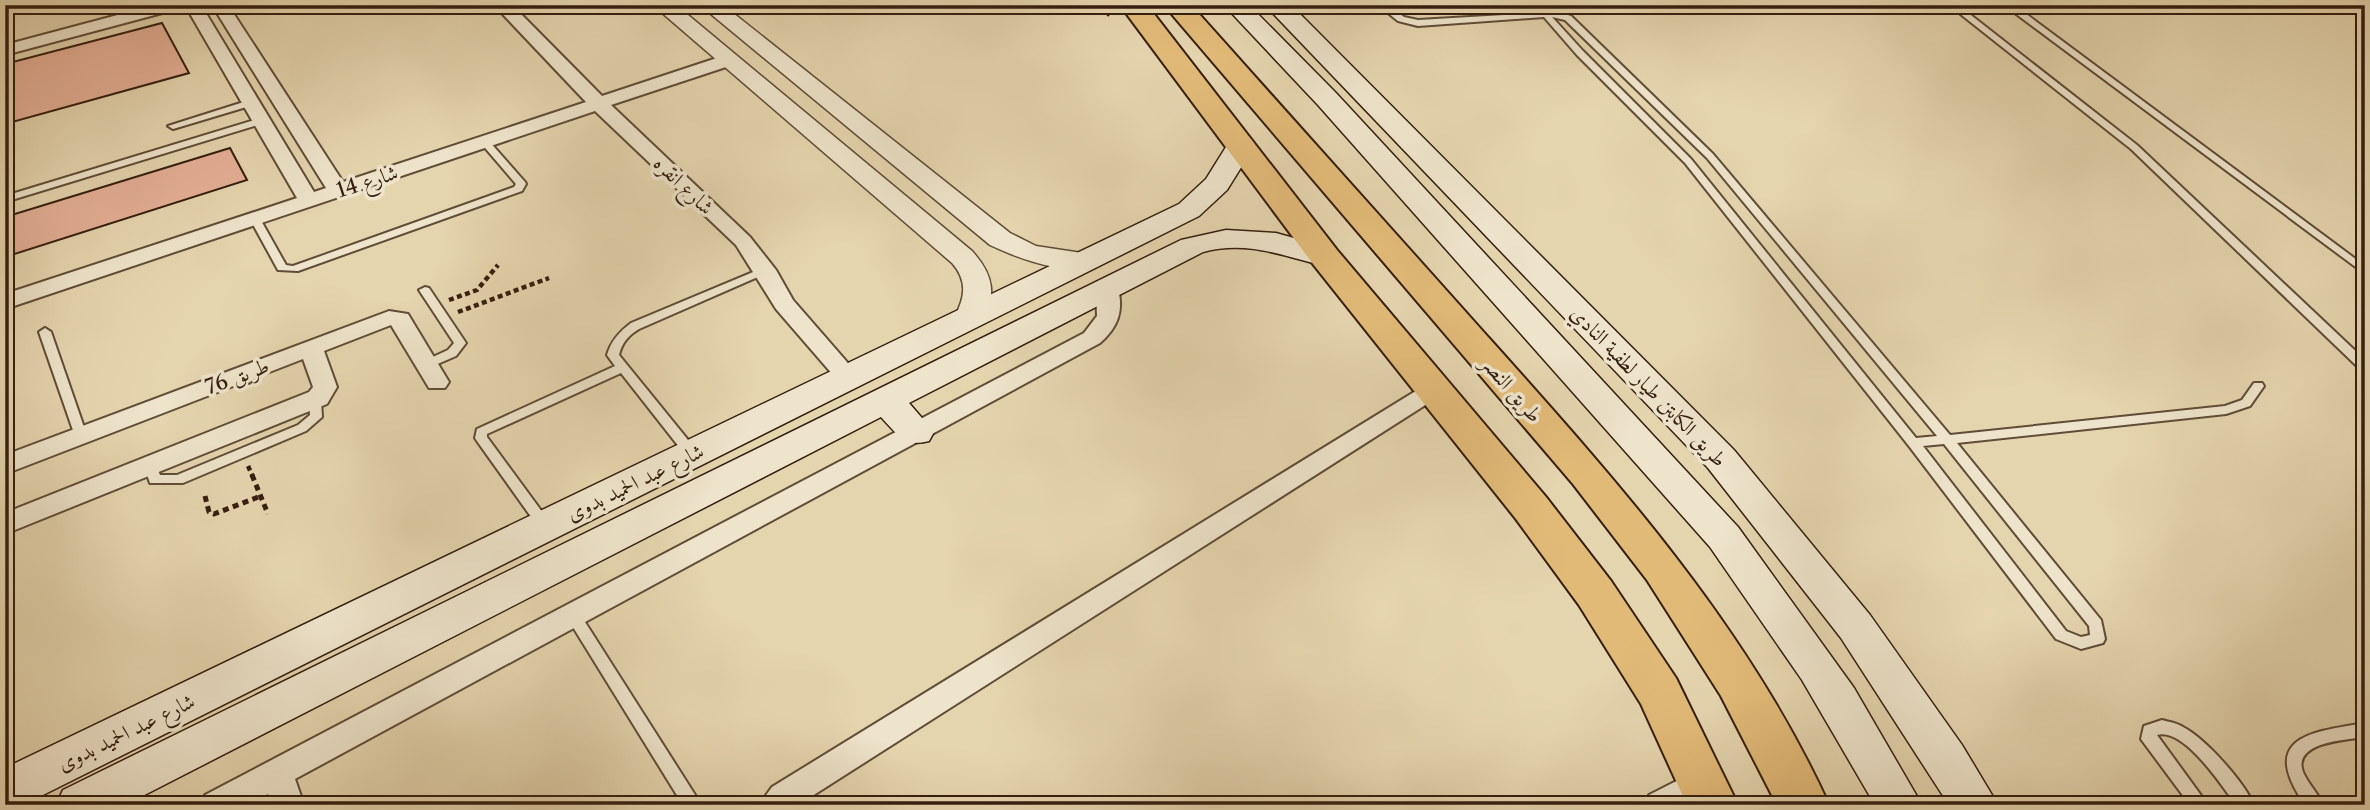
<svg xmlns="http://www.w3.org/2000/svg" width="2370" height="810" viewBox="0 0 2370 810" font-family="'Libre Caslon Text',Amiri,serif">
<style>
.building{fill:#e5b097;stroke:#341e0f;stroke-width:2}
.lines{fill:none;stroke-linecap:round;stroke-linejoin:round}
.service-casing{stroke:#604c37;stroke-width:4}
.minor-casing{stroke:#604c37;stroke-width:4}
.tertiary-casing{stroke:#604c37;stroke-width:3}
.secondary-casing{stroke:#341e0f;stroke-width:3}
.primary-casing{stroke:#341e0f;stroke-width:4}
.path-far2{stroke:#341e0f;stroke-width:3.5;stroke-dasharray:3.5 2.5;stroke-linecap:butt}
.path-far1{stroke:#341e0f;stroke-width:4.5;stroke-dasharray:5 3.5;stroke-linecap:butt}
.path{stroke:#341e0f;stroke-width:5;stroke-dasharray:6 4.5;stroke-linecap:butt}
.service{fill:#eee4cb;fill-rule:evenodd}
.minor{fill:#eee4cb;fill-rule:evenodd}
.tertiary{fill:#eee4cb;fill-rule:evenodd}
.secondary{fill:#eee4cb;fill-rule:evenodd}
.primary{fill:#e2ba78;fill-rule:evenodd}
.labels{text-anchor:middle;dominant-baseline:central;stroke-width:7;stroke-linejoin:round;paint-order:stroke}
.street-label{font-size:21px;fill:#341e0f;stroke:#eee4cb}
</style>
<rect width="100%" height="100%" fill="#e5d5af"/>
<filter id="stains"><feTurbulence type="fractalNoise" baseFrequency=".00286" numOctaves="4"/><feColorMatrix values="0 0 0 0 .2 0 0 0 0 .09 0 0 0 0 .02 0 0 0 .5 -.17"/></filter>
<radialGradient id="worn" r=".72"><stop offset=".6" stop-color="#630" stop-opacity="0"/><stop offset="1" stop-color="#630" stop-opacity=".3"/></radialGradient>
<!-- building -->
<path class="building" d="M162,23L189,73L5,124V64Z
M230,148L247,180L5,257V217Z"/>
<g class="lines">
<defs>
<path id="service" d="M1378,5H1388L1404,17L1418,20L1558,12L1571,16L1713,154L1950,435L2225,406L2242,400L2254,383H2262L2264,386L2250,406L2226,414L1957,443L2101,620L2105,639L2103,643L2081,649L2056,639L1909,446L1685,163L1577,55L1544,17L1418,26L1398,21ZM1552,17L1565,20L1707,158L1937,436L1916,438L1691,159L1583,51ZM1944,444L2089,626L2090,635L2081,637L2066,631L1923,446Z
M1412,5H1486L1482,7L1433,10Z
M1949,5H1958L2137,145L2365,360V371L2361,370L2131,149Z
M2004,5H2014L2365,266V274Z
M250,100L255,103L253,105L173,129L168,126Z
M261,118L266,121L264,123L5,202V196Z
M485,139L488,140L525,182L526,184L522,191L298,271L278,270L250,219L251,217H259L286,265L293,266L514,187L516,184L480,142Z
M765,267L770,270L769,272L639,329C629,335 622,342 619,355L697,451L698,454L697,457H687L621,373L487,434V437L551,524L549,528H539L477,441L475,438L477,429L615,366L607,355C611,341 619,332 631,323Z
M425,287L429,288L466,343L456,356L426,369L422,368L420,365L422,362L448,350L454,343L419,290Z
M45,328L51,332L87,436L85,439H77L75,436L39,332Z
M315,396L321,400L322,417L306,431L183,483H150L144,466L145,463H155L160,475H177L298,425L310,415L309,400Z
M573,609L578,611L697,798L698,805H683L568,619L566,615L568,611Z
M2162,720C2169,722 2177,723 2183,727C2206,739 2243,781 2254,805H2236C2222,786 2184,727 2157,735L2208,805H2190L2141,739L2144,726Z
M2365,723V737C2346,740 2292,742 2303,772C2308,784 2318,793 2323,805H2305C2259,738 2308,732 2365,723Z"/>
<path id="minor" d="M155,5H183L181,8L5,55V45Z
M185,5H201L314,192L326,188L212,5H228L343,182L586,102L494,5H512L602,96L723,56H735L738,60L735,64L611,105L750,237L776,270L793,300L860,377L856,383H840L776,309L736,245L595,111L5,309V294L297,198Z
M1107,282L1118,289C1124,312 1117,328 1100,343L295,779L304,805H272L268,794L248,805H201L205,795L1084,333L1097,316L1096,289Z
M389,311L408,314L449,382L445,388H429L391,325L324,351L337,387L327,404L5,534V513L309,392L313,387L303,359L5,474V455Z
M1432,381L1441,383L1444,389L1441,395L798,805H759L772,787Z
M1704,767L1715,771L1720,781C1707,810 1672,805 1645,805L1649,795Z"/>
<path id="tertiary" d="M653,5H676L972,251C994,275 998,297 979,325L969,327L959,325L954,318C965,298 968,281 952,263Z
M700,5H723L1010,233L1036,246L1095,255L1099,261L1095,267C1062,275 1020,259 990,245Z"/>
<path id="secondary" d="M1224,5H1249L1336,93L1738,527L1854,688L1922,805H1875L1802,680L1710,547L1318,105Z
M1265,5H1291L1734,450L1870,615L1962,745L1998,805H1949L1841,638L1708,468Z
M1241,137L1251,139L1255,145L1227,190L1199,216L23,805H5V768L1179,204L1206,179L1231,139Z
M1226,230L1276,233L1336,250L1340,257L1336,264L1325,266C1283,256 1247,240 1203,252L909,403L934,432L929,441C905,448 896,433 881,417L125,805H56L63,790L1181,240Z"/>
<path id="primary" d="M1120,5H1147L1337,250L1546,497L1611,581L1676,678L1738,805H1687L1641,704L1579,605L1516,519L1313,264Z
M1164,5H1191C1290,116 1389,226 1488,337C1617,481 1748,627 1829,805H1777L1721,696L1647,580L1573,484Z"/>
</defs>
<!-- service casing -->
<use href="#service" class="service-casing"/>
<!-- minor casing -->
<use href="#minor" class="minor-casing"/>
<!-- tertiary casing -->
<use href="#tertiary" class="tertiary-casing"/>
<!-- secondary casing -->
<use href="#secondary" class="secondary-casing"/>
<!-- primary casing -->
<use href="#primary" class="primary-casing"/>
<!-- path-far2 -->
<path class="path-far2" d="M1098,5L1110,16"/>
<!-- path-far1 -->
<path class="path-far1" d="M449,300L477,290L498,265
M458,312L549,278
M248,466L253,477"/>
<!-- path -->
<path class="path" d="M252,475L268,514
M205,496L209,512L214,514L261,496"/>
<!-- service -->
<use href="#service" class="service"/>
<!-- minor -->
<use href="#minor" class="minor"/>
<!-- tertiary -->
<use href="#tertiary" class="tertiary"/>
<!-- secondary -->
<use href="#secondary" class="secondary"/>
<!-- primary -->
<use href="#primary" class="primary"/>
</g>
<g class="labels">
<!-- street labels -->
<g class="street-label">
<text transform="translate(367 181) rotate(-18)">شارع 14</text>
<text transform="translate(684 185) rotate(44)">شارع انقره</text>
<text transform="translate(237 376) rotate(-21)">طريق 76</text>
<text transform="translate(1649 386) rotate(46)">طريق الكابتن طيار لطفية النادي</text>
<text transform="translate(1512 389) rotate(49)">طريق النصر</text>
<text transform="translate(635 482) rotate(-26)">شارع عبد الحميد بدوى</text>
<text transform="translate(126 732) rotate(-26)">شارع عبد الحميد بدوى</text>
</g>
</g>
<!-- margin -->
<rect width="2370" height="810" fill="none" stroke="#e5d5af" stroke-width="28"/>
<rect x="7" y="7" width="2356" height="796" fill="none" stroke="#341e0f" stroke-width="3.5"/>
<rect x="14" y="14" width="2342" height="782" fill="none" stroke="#341e0f" stroke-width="2"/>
<rect width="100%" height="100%" filter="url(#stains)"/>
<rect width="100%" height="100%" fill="url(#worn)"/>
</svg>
